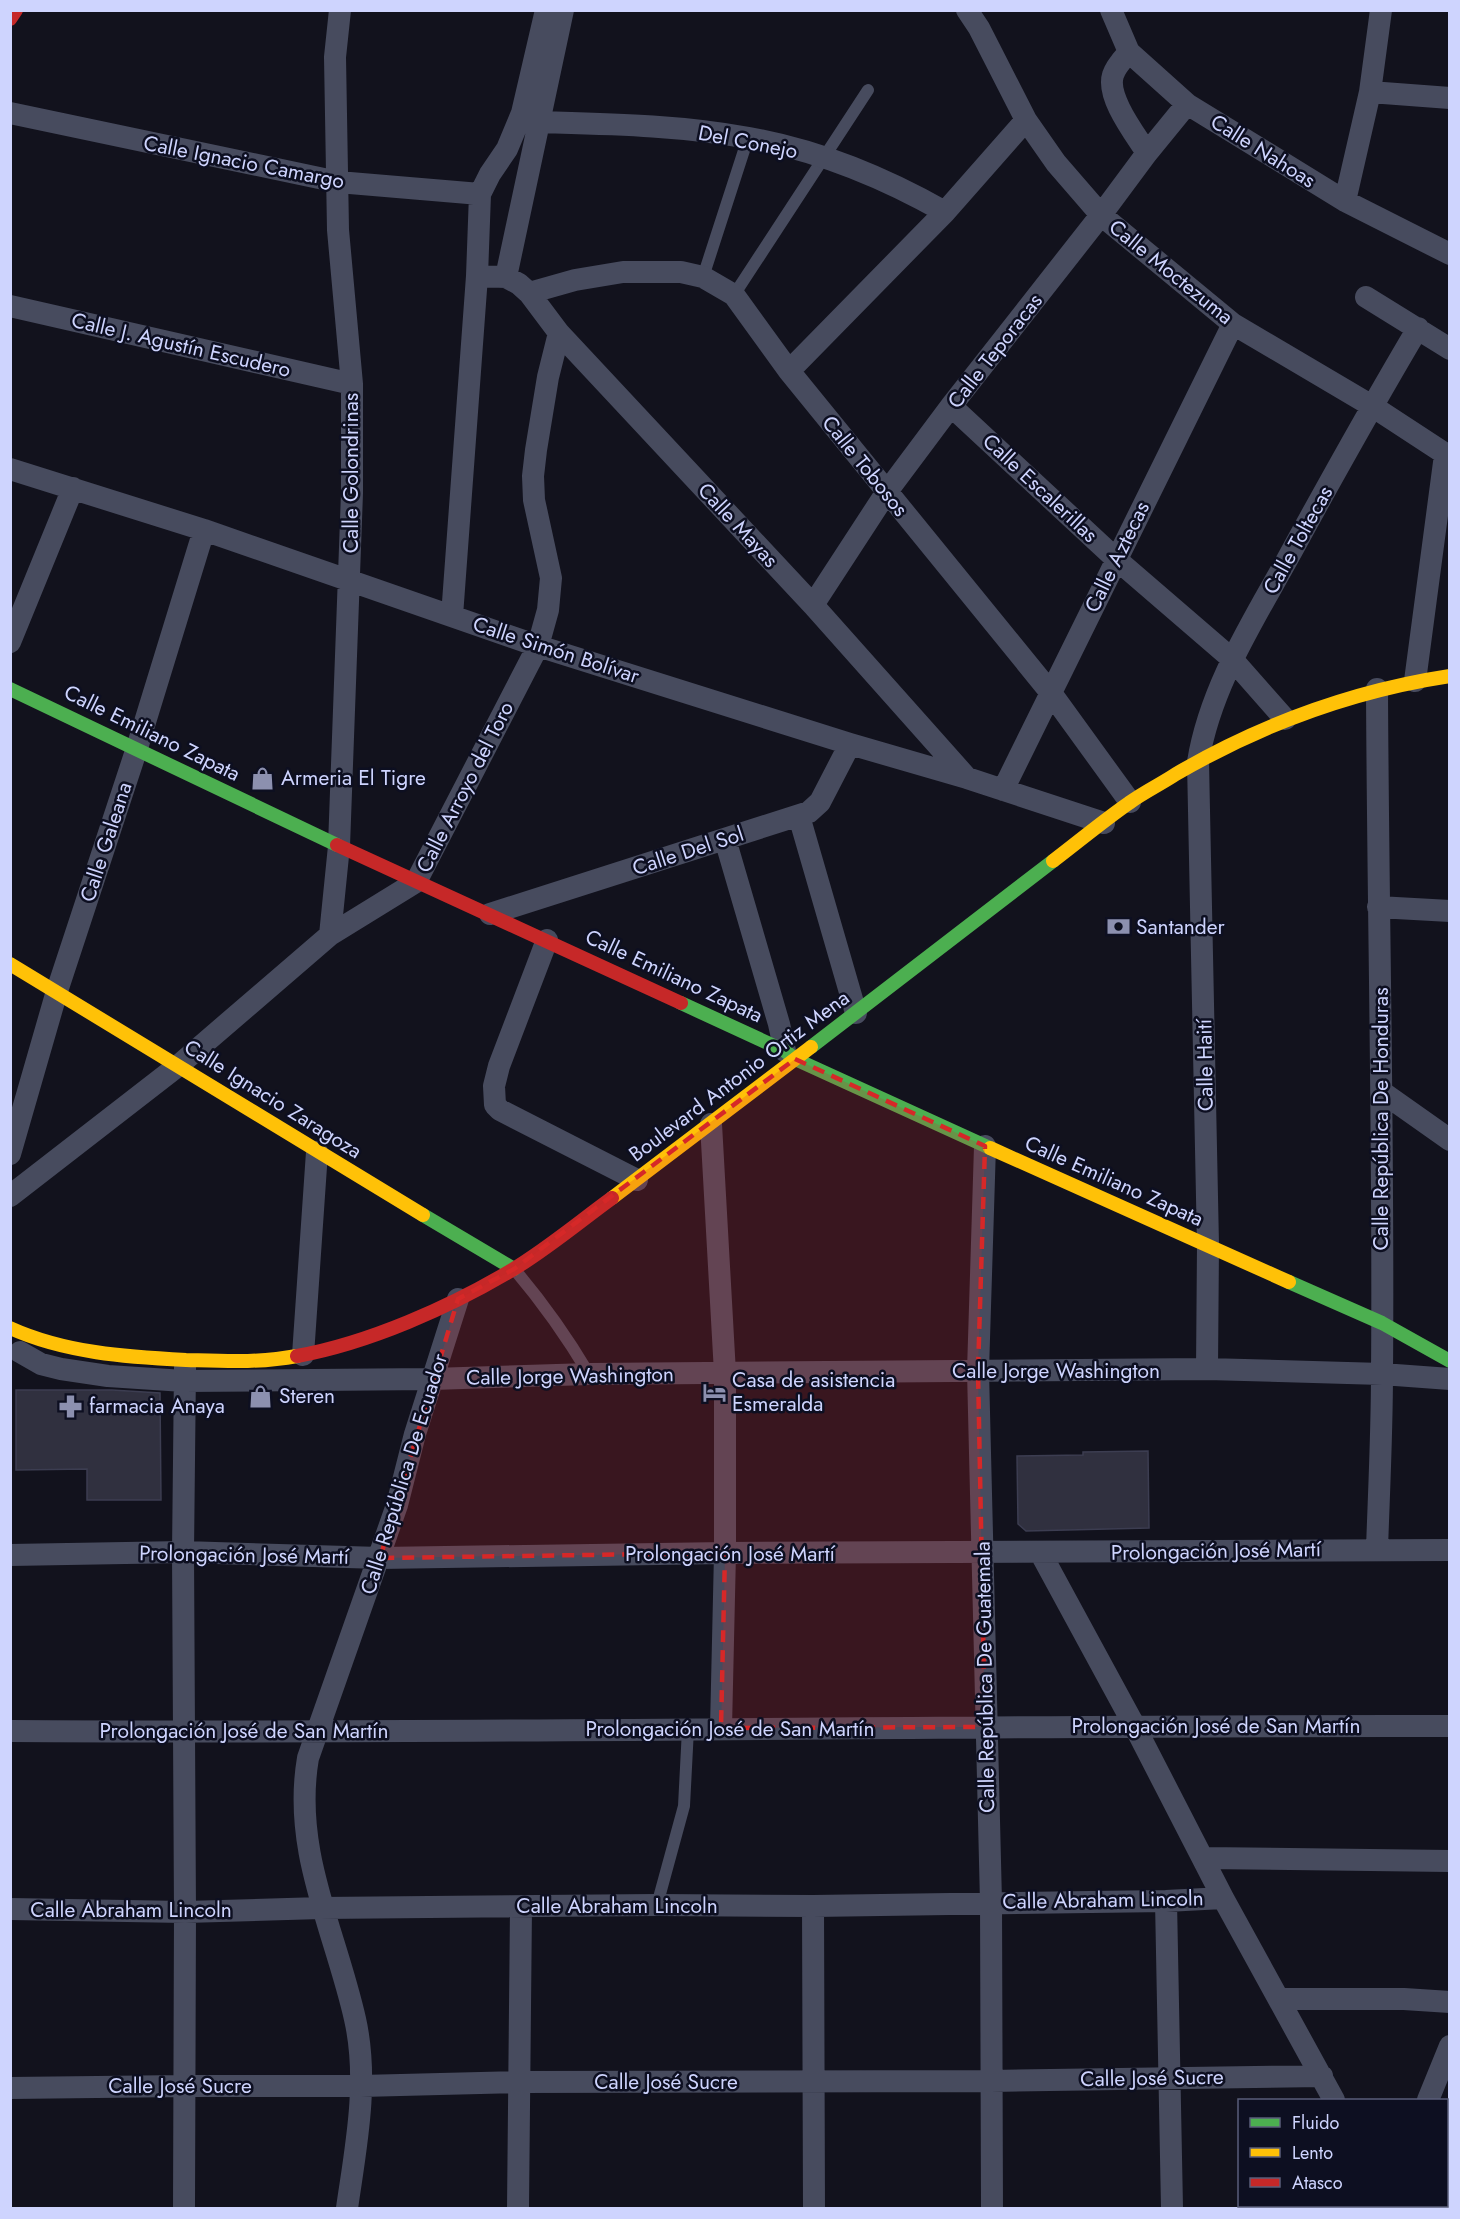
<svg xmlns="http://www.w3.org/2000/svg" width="1460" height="2219" viewBox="0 0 1460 2219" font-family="Jost,sans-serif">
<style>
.building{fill:#30303f;stroke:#3c3d51;stroke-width:1.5}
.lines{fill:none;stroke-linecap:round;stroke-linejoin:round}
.lane{stroke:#474b5e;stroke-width:12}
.street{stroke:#474b5e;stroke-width:22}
.fast{stroke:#4caf50;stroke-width:14}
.slow{stroke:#ffc107;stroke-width:14}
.jam{stroke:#c62828;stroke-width:14}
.marked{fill:#d62828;fill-opacity:0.2;stroke:#d62828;stroke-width:4.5;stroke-dasharray:12 8;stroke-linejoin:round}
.labels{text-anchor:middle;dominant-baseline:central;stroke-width:5;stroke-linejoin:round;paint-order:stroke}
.street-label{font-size:21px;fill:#ced4fe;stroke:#0d0f21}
.poi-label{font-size:21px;fill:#ced4fe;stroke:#0d0f21;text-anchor:start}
</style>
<rect width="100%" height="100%" fill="#12121d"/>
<!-- building -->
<path class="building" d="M16,1390H112L160,1393L161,1500H87V1469L16,1470Z
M1148,1451L1149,1528L1026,1531L1018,1524L1017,1456L1083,1455V1452Z"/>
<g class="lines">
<!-- lane -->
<path class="lane" d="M703,277L748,138
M734,295L868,90
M515,1270C543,1303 567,1337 589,1374
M657,1905L684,1806L688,1729"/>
<!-- street -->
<path class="street" d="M967,10L979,28L1026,120L1056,163L1101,215L1233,324L1372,406L1450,457
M1111,10L1129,52L1187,104L1345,201L1450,254
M1129,52C1123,59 1116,66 1113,75C1106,97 1135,134 1147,153
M1370,92L1450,98
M10,113L338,182L480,194
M539,122C609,124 680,125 749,138C817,150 885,178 945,212
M1345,201L1370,92L1381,10
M477,276L506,277L519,284L529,293L559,333L813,605L967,778
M506,277L563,10
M529,293L575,280L623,272H681L703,277L734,295L789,371L1051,693L1130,802
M1366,297L1450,349
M10,306L352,384
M789,371L945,212L1026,120
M951,406L1116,559L1232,659L1285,719
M10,469L204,530L538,646L850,744L967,778L1104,823
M813,605L886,493L951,406L1101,215L1147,153L1187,104
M452,616L477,276L480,194L490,174L507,149L522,113L546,10
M10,642L73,488
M1415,681L1445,455
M1377,689C1378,917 1384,1145 1382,1373C1382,1432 1379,1490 1377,1549
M1003,790L1233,324
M799,816L856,1013
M725,839L779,1024L785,1051
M1378,907L1450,911
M490,914L809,812L820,802L850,744
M330,935L339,846L352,493V384L338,230L335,57L340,10
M547,940L499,1066L494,1086L495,1105L500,1110L637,1180
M1382,1092L1450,1140
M711,1124L725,1373V1553L721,1728
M985,1146L978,1371L991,1902L992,2208
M10,1154L57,991L137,748L204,530
M10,1196L179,1065L330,935L416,882L538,646L548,610L551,578L534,500L533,476L536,450L548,377L559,333
M20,1352L41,1364L61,1369L108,1376L184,1381L432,1379L589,1374L1207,1369L1382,1374L1450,1379
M303,1355L317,1152
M1207,1369L1208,1245L1198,762C1210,688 1252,623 1288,558C1330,481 1373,404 1418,328
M1040,1552L1134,1725L1223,1898L1334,2100
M10,1555L183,1552L380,1558L725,1553L1450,1550
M10,1731C490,1734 970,1725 1450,1726
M1203,1858L1450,1861
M1166,1901L1172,2208
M813,1906L814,2208
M10,1909L185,1912L321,1908L657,1905L813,1906L1166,1901L1223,1898
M1279,1999H1404L1450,2002
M10,2088L183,2086H361L518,2082L991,2081L1322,2076
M1428,2100L1450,2046
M1446,2133H1450
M184,2208L185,1912L183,1552L185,1368
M347,2208C356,2146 369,2081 355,2019C335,1930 292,1851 308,1758L397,1505L415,1434L458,1299
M518,2208L521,1907"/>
<!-- fast -->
<path class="fast" d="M10,689L337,845
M681,1003L785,1051L795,1059L990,1148
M811,1047L1053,861
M423,1215L514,1269
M1289,1282L1382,1323L1450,1361"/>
<!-- slow -->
<path class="slow" d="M1053,861C1078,842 1103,821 1129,803C1144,792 1161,784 1176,774C1262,724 1351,691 1450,676
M10,964L423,1215
M990,1148L1289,1282
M612,1198L811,1047
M10,1328C65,1353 127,1357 186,1360C224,1361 260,1363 297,1356"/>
<!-- jam -->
<path class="jam" d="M10,19L16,10
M337,845L681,1003
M297,1356C369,1343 450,1307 512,1270C547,1249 579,1222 612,1198"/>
</g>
<!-- marked area -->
<path class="marked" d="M795,1059L985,1146L978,1371L985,1727L721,1728L725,1553L380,1558L458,1299L514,1269Z"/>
<!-- icons -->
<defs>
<symbol id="shop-bare" viewBox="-9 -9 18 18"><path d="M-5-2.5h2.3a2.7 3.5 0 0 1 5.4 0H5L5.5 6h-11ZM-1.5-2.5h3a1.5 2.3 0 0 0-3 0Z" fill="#8c90af" stroke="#0d0f21" stroke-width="2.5" paint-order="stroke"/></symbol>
<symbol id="bank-bare" viewBox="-9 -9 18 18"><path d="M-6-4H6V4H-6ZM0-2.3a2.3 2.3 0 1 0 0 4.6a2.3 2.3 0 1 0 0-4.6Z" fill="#8c90af" stroke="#0d0f21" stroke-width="2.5" paint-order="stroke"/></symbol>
<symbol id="hotel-bare" viewBox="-9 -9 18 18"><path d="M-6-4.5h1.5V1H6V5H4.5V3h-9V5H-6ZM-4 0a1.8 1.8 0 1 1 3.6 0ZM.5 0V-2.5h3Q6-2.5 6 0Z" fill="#8c90af" stroke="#0d0f21" stroke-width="2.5" paint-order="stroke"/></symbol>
<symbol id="pharmacy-bare" viewBox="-9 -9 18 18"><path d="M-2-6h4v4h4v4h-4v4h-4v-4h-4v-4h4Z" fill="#8c90af" stroke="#0d0f21" stroke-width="2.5" paint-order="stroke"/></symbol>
</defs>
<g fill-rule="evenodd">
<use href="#shop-bare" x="246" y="762" width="33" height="33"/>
<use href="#bank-bare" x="1102" y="910" width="33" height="33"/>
<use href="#hotel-bare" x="698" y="1376" width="33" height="33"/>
<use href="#shop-bare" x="244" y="1380" width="33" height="33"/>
<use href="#pharmacy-bare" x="54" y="1390" width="33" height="33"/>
</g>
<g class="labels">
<!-- street labels -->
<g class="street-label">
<text transform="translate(748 142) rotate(11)">Del Conejo</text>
<text transform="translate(1263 151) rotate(32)">Calle Nahoas</text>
<text transform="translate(244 162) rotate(11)">Calle Ignacio Camargo</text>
<text transform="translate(1171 272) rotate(39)">Calle Moctezuma</text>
<text transform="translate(181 345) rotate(13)">Calle J. Agustín Escudero</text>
<text transform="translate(995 351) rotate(-52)">Calle Teporacas</text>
<text transform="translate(865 466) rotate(51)">Calle Tobosos</text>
<text transform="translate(351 473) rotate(-90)">Calle Golondrinas</text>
<text transform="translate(1040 488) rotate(43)">Calle Escalerillas</text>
<text transform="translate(738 525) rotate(47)">Calle Mayas</text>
<text transform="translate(1298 540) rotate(-61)">Calle Toltecas</text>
<text transform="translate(1117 557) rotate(-64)">Calle Aztecas</text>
<text transform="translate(556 650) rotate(18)">Calle Simón Bolívar</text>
<text transform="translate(152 733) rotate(26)">Calle Emiliano Zapata</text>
<text transform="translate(465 787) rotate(-63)">Calle Arroyo del Toro</text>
<text transform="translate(106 842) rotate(-72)">Calle Galeana</text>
<text transform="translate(688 851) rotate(-18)">Calle Del Sol</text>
<text transform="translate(674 976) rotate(25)">Calle Emiliano Zapata</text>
<text transform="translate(1205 1065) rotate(-91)">Calle Haití</text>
<text transform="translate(739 1076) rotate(-37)">Boulevard Antonio Ortiz Mena</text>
<text transform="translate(273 1099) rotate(32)">Calle Ignacio Zaragoza</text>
<text transform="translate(1381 1119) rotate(-90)">Calle República De Honduras</text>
<text transform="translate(1114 1181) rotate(24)">Calle Emiliano Zapata</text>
<text x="1056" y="1371">Calle Jorge Washington</text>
<text transform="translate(570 1376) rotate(-1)">Calle Jorge Washington</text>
<text transform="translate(404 1474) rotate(-73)">Calle República De Ecuador</text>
<text transform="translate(1216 1551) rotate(-1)">Prolongación José Martí</text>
<text x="730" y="1554">Prolongación José Martí</text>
<text transform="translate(244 1555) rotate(1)">Prolongación José Martí</text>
<text transform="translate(985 1677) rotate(-91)">Calle República De Guatemala</text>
<text x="1216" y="1726">Prolongación José de San Martín</text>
<text x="730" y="1729">Prolongación José de San Martín</text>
<text x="244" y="1731">Prolongación José de San Martín</text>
<text transform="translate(1103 1900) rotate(-1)">Calle Abraham Lincoln</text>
<text x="617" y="1906">Calle Abraham Lincoln</text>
<text x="131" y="1910">Calle Abraham Lincoln</text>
<text transform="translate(1152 2078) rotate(-1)">Calle José Sucre</text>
<text x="666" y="2082">Calle José Sucre</text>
<text x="180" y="2086">Calle José Sucre</text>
</g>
<!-- poi labels -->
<g class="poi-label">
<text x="281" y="778">Armeria El Tigre</text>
<text x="1136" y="927">Santander</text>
<text x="732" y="1380">Casa de asistencia<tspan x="732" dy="24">Esmeralda</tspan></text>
<text x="279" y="1396">Steren</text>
<text x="89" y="1406">farmacia Anaya</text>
</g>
</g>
<!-- border -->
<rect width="1460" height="2219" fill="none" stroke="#ced4fe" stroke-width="24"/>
<!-- legend -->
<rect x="1238" y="2099" width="210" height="108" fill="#0d0f21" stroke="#5a5e79" stroke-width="1.5"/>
<rect x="1250" y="2118" width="30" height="9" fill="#4caf50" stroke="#5a5e79" stroke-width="1.5"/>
<text x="1292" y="2129" font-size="18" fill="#ced4fe">Fluido</text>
<rect x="1250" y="2148" width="30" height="9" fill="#ffc107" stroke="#5a5e79" stroke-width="1.5"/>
<text x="1292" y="2159" font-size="18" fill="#ced4fe">Lento</text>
<rect x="1250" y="2178" width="30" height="9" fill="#c62828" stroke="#5a5e79" stroke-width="1.5"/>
<text x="1292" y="2189" font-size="18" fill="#ced4fe">Atasco</text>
</svg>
